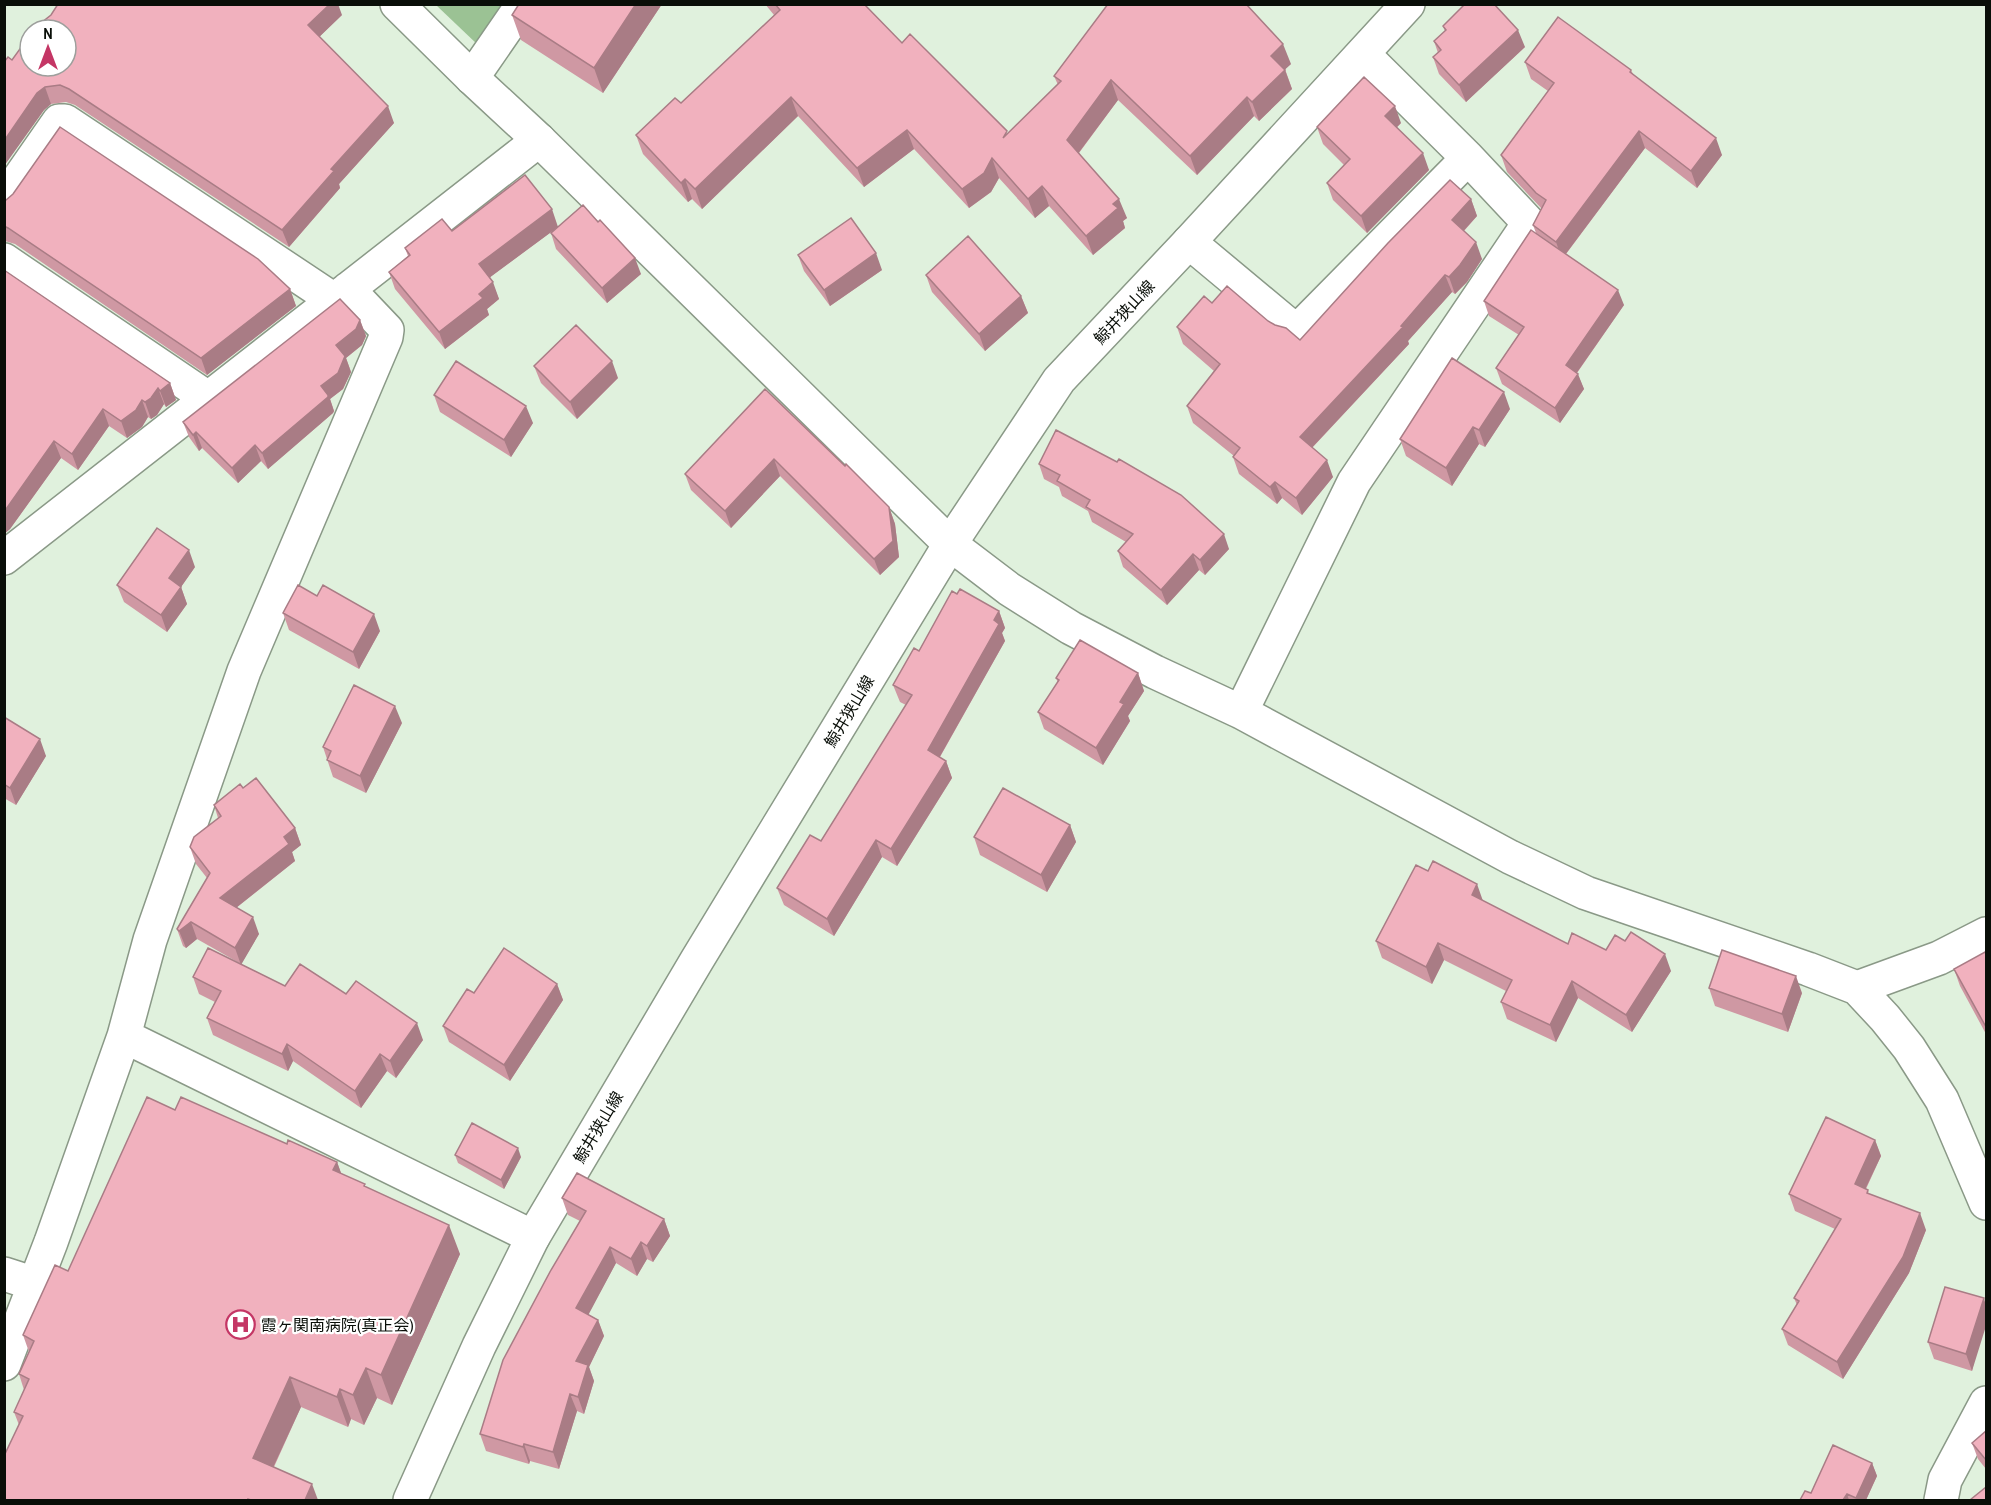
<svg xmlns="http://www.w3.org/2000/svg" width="1991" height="1505" viewBox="0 0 1991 1505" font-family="'Archivo Narrow','Noto Sans JP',sans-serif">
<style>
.forest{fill:#9bc294}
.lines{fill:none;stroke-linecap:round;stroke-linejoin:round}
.street-casing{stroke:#8a9987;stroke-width:36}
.secondary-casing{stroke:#8a9987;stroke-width:36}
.street{stroke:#fff;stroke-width:33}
.secondary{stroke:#fff;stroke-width:33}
.wall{fill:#cf98a3}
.shaded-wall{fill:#a97c85}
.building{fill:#f1b1be;stroke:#a97c85;stroke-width:1.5}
.labels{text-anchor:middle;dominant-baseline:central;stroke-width:4.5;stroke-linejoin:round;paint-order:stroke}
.street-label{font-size:16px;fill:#090e08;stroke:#fff}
.poi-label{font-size:16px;fill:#090e08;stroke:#fff;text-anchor:start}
</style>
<rect width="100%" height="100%" fill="#e0f1dd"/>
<!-- forest -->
<path class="forest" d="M436,5H506L478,45Z"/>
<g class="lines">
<defs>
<path id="street" d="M472,78L523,4
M4,200L59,121H65L334,300
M1189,242L1285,322L1291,326H1302L1468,158
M4,260L209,399
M950,544L1009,589L1071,628L1155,672L1241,712L1510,857L1586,893L1808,969L1857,988L1885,1018L1909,1048L1942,1100L1986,1203
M4,558L539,140
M1241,712L1354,482L1529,223L1468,158L1363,54
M1857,988L1939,958L1986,934
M124,1036L533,1237
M4,1274L35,1284
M4,1364L51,1242L124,1036L150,940L244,671L386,337L387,330L348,289
M1941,1500L1945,1480L1986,1403"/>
<path id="secondary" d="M397,4L472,78L539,140L950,544
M410,1500L479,1346L533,1237L697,960L950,544L1059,380L1189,242L1408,4"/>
</defs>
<!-- street casing -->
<use href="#street" class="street-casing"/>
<!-- secondary casing -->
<use href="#secondary" class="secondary-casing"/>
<!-- street -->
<use href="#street" class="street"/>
<!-- secondary -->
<use href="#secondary" class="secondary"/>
</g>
<!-- wall -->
<path class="wall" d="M519,4H662L603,93L521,40L512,15Z
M765,4H864L902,43L1007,134L1058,85L1054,76L1291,64L1285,69L1292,89L1259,121L1254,116L1197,175L1118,100L1079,153L1127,218L1123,221L1125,228L1093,255L1049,206L1035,218L999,178L991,192L969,208L914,149L864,187L798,116L702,209L692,199L688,202L643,154L636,135L681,103L774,15Z
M342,15L319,37L394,123L339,184L340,188L289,247L75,105L66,102L51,104L44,110L4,166V62Z
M1443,26L1525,47L1466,102L1439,74L1433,57L1438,53L1434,41L1445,31Z
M1525,62L1631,70L1633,74L1722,155L1697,188L1645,148L1566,254L1624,305L1577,373L1584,389L1560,423L1502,384L1496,368L1519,335L1489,316L1484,301L1536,233L1533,225L1542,209L1507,172L1501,155L1548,91L1531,79Z
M1401,123L1397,127L1429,170L1367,233L1333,200L1327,183L1344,165L1323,144L1317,127Z
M1471,199L1477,216L1464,231L1482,259L1467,282L1455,294L1452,292L1408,341L1409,344L1312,448L1333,477L1302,515L1282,498L1277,504L1239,474L1233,457L1234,456L1193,423L1187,406L1214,371L1183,344L1177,327L1212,303L1268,321L1300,340Z
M4,200L290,289L296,306L207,375L15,244L5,241Z
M558,226L641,274L607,303L556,249L551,233L558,227L490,277L499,299L487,309L489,315L445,349L395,289L389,272L408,256L405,248L452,231Z
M798,255L882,270L830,306L804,271Z
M4,270L170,383L176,400L166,407L164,404L157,415L151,419L148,417L142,427L127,438L109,426L78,470L61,458L10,529L4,534Z
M926,275L1021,296L1028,313L985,351L932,292Z
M360,320L366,336L362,345L346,358L351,372L343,389L330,399L334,411L333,413L268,469L261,461L238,483L202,448L199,451L189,437L183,422Z
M534,366L618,378L577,419L541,383Z
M765,389L845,466L889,507L895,524L899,557L880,575L780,476L731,528L691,490L685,474Z
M434,395L533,423L511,457L440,412Z
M1510,409L1485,447L1479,444L1452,486L1406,456L1400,439Z
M1039,464L1229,549L1205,575L1199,570L1167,605L1123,567L1118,551L1126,542L1092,522L1088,511L1062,496L1059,487L1044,479Z
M195,567L181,587L187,604L167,632L124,602L117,585Z
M957,594L999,611L1005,628L1002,633L1005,641L940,757L946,761L952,778L897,866L882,857L834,936L784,905L777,888L821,841L906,705L900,702L893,685L919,651Z
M283,613L380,631L359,669L289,630Z
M1138,673L1144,691L1128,716L1130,721L1103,765L1044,729L1038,712L1058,683L1056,678Z
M4,717L46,756L16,805L4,798Z
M402,723L366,793L333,777L323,747Z
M243,788L295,828L301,845L292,852L295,861L236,908L259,934L241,964L285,986L346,994L423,1040L396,1078L387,1071L361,1108L293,1061L288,1071L213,1035L207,1018L215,1002L199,994L193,977L241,964L197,939L186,948L183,946L177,929L207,878L196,864L190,847L218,818L214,805Z
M1070,825L1076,842L1047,892L980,855L974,837Z
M1483,901L1568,944L1606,950L1671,971L1632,1032L1578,998L1556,1042L1507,1019L1501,1002L1506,991L1444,960L1432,984L1382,958L1376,941Z
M1986,954V1034L1960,986L1954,969Z
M557,984L563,1000L510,1081L449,1042L443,1026L474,993Z
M1709,988L1802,993L1788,1032L1715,1006Z
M175,1110L287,1144L337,1162L341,1173L366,1187L460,1254L392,1405L377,1398L364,1425L351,1419L348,1427L301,1407L274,1467L318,1500H4L19,1425L14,1412L24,1390L19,1374L29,1352L23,1335L68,1271Z
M1875,1140L1881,1156L1866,1189L1868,1190L1869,1194L1926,1230L1909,1273L1843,1379L1788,1345L1782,1329L1797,1305L1794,1298L1835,1229L1795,1211L1789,1194Z
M455,1155L521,1157L504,1189L458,1163Z
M562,1198L664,1219L670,1236L653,1262L647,1259L637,1276L616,1263L588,1314L598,1320L604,1336L589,1367L594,1381L584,1414L577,1411L559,1469L530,1461L529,1464L486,1451L480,1434L580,1221L568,1215Z
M1986,1306L1972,1371L1934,1359L1928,1342Z
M1986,1431V1469L1978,1459L1972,1443Z
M1872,1463L1877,1476L1866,1500H1800L1811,1493Z"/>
<!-- shaded-wall -->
<path class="shaded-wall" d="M330,4H338L342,15L314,42L308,25Z
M636,4H662L603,93L594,68Z
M1518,30L1525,47L1466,102L1459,85Z
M1283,44L1291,64L1278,76L1271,56Z
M1285,70L1292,89L1259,121L1252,102Z
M1111,80L1118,100L1074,159L1067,140Z
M45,87L51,104L44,110L4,166V141L37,93Z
M791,97L798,116L702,209L695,189Z
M1247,97L1254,116L1197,175L1190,156Z
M388,106L394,123L339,184L340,188L289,247L282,230L331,169Z
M1395,106L1401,123L1391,133L1385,116Z
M907,130L914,149L864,187L857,168Z
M1639,131L1645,148L1562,259L1556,242Z
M1716,138L1722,155L1697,188L1691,171Z
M1423,153L1429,170L1367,233L1361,216Z
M992,158L999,178L991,192L969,208L962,189Z
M685,179L692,199L688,202L681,183Z
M1042,186L1049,206L1035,218L1028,199Z
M1119,199L1127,218L1123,221L1125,228L1093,255L1086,236L1113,204Z
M1471,199L1477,216L1458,237L1452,220Z
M552,209L558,227L485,281L479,264Z
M1476,242L1482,259L1467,282L1455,294L1449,277Z
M876,253L882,270L830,306L824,290Z
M635,258L641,274L607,303L602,288Z
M1445,275L1452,292L1408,341L1409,344L1306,454L1300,437Z
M493,282L499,299L487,309L489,315L445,349L439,332L479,294Z
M290,289L296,306L207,375L201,358Z
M1618,290L1624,305L1571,381L1566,365Z
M1021,296L1028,313L985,351L979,334Z
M360,320L366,336L362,345L346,358L351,372L343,389L330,399L334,411L333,413L268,469L262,453L321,386L336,345Z
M612,361L618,378L577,419L570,402Z
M1578,374L1584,389L1560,423L1555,408Z
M170,383L176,400L166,407L160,391Z
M158,388L164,404L157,415L151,419L145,402Z
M1504,392L1510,409L1485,447L1479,430Z
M142,400L148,417L142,427L127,438L121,421Z
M526,406L533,423L511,457L504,440Z
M103,409L109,426L78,470L72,454Z
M1473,427L1479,444L1452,486L1446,468Z
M196,432L202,448L199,451L193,435Z
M54,441L61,458L10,529L4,534V512Z
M255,445L261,461L238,483L232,468Z
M774,459L780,476L731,528L725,511Z
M1327,460L1333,477L1302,515L1296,498Z
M1275,482L1282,498L1277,504L1270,487Z
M889,507L895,524L899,557L880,575L874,559Z
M1224,534L1229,549L1205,575L1200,560Z
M189,550L195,567L181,587L187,604L167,632L161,615L169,578Z
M1193,554L1199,570L1167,605L1161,590Z
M999,611L1005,628L1002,633L1005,641L934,767L928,750Z
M374,614L380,631L359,669L353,652Z
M1138,673L1144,691L1128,716L1130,721L1103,765L1096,748L1120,702Z
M395,706L402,723L366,793L360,776Z
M40,739L46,756L16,805L10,788Z
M946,761L952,778L897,866L891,849Z
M1070,825L1076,842L1047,892L1041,875Z
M295,828L301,845L292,852L295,861L227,915L220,898L284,837Z
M876,840L882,857L834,936L827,919Z
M1477,884L1483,901L1472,895Z
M253,917L259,934L241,965L235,948Z
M191,922L197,939L186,948L179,931Z
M1438,943L1444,960L1432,984L1426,967Z
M1665,954L1671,971L1632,1032L1626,1015Z
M1796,976L1802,993L1788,1032L1782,1014Z
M1572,981L1578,998L1556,1042L1550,1025Z
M557,984L563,1000L510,1081L504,1065Z
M417,1023L423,1040L396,1078L390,1061Z
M287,1044L293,1061L288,1071L282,1054Z
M380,1054L387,1071L361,1108L355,1091Z
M1875,1140L1881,1156L1860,1200L1855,1184Z
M518,1148L521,1157L504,1189L501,1180Z
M337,1162L348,1192L333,1170Z
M1920,1213L1926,1230L1909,1273L1843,1379L1837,1362Z
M664,1219L670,1236L653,1262L647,1246Z
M449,1225L460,1254L392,1405L381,1375Z
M641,1242L647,1259L637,1276L631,1259Z
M610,1247L616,1263L583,1325L576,1308Z
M1984,1298L1986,1306V1326L1972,1371L1966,1354Z
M598,1320L604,1336L589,1367L594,1381L584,1414L578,1397L576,1361Z
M366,1368L377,1398L364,1425L353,1395Z
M290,1377L301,1407L264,1487L253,1458Z
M340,1389L351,1419L348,1427L337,1397Z
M570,1394L577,1411L559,1469L553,1452Z
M524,1444L530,1461L529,1464L523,1447Z
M1872,1463L1877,1476L1866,1500H1857L1856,1498Z
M312,1484L318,1500H305Z
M1847,1494L1849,1500H1843Z"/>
<!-- building -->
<path class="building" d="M58,4H330L308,25L388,106L331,169L334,171L282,230L69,89L60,85L45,87L37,93L4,141V62L8,57L12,60L30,35V66H66V30H34L37,26L51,15Z
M519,4H636L594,68L512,15Z
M775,4H864L902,43L910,34L1007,131L1003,138L1061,81L1054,76L1108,4H1246L1283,44L1271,56L1285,70L1252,102L1247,97L1190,156L1111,80L1067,140L1119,199L1113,204L1118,208L1086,236L1042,186L1028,199L992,158L984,173L962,189L907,130L857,168L791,97L695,189L685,179L681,183L636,135L675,98L681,103L780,10Z
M1465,4H1494L1518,30L1459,85L1433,57L1441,50L1434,41L1446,30L1443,26Z
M1558,17L1631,70L1630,72L1716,138L1691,171L1639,131L1556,242L1533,225L1546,200L1536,193L1501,155L1554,83L1525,62Z
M1364,77L1395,106L1385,116L1423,153L1361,216L1327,183L1350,159L1317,127Z
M60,127L258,259L290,289L201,358L8,228L4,226V200H6L13,194Z
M525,175L552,209L479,264L493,282L479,294L483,298L439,332L389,272L410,255L405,248L442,219L452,231Z
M1450,180L1471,199L1452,220L1476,242L1460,265L1449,277L1445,275L1401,326L1403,327L1300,437L1327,460L1296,498L1275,482L1270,487L1233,457L1240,448L1187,406L1220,364L1177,327L1204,296L1212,303L1227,286L1268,321L1275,325L1286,328L1300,340L1388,243Z
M583,205L598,222L600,220L635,258L602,288L551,233Z
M851,218L876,253L824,290L798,255Z
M1531,230L1618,290L1566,365L1578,374L1555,408L1496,368L1524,327L1484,301Z
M968,236L1021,296L979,334L926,275Z
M4,270L170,383L160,391L158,388L151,398L145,402L142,400L136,410L121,421L103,409L72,454L54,441L4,512Z
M340,299L360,320L356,329L336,345L345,356L338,373L321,386L328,395V397L262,453L255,445L232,468L196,432L193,435L183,422Z
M576,325L612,361L570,402L534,366Z
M1452,358L1504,392L1479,430L1473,427L1446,468L1400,439Z
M456,361L526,406L504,440L434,395Z
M765,389L845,466L846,464L889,507L893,541L874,559L774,459L725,511L685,474Z
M1056,430L1117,462L1119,459L1181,495L1224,534L1200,560L1193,554L1161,590L1118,551L1133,534L1086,507L1090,500L1057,481L1060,475L1039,464Z
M157,528L189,550L169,578L181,587L161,615L117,585Z
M298,585L317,596L323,585L374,614L353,652L283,613Z
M960,589L999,611L994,620L999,624L928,750L946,761L891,849L876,840L827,919L777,888L810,835L821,841L912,695L893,685L914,648L919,651L952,591L957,594Z
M1080,640L1138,673L1120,702L1124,704L1096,748L1038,712L1059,680L1056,678Z
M354,685L395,706L360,776L327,760L331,751L323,747Z
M4,717L40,739L10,788L4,784Z
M256,778L295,828L284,837L289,844L220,898L253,917L235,948L191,922L179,931L177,929L210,873L190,847L194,837L221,816L214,805L240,784L243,788Z
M1003,788L1070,825L1041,875L974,837Z
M1433,861L1477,884L1472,895L1568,944L1572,933L1606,950L1615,935L1625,941L1631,932L1665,954L1626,1015L1572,981L1550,1025L1501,1002L1512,980L1438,943L1426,967L1376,941L1416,865L1428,871Z
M208,948L285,986L300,964L346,994L356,981L417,1023L390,1061L380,1054L355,1091L287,1044L282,1054L207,1018L221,991L193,977Z
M504,948L557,984L504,1065L443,1026L467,989L474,993Z
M1722,950L1796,976L1782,1014L1709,988Z
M1985,952L1986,954V1027L1954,969Z
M147,1097L175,1110L181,1097L287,1144L288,1140L337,1162L333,1170L365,1184L364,1186L449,1225L381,1375L366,1368L353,1395L340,1389L337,1397L290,1377L253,1458L312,1484L305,1500H251L248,1499V1500H4V1456L23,1416L14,1412L29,1379L19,1374L34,1341L23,1335L55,1265L68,1271Z
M1826,1117L1875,1140L1855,1184L1868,1190L1867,1193L1920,1213L1903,1257L1837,1362L1782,1329L1799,1301L1794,1298L1841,1219L1789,1194Z
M472,1123L518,1148L501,1180L455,1155Z
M577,1173L664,1219L647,1246L641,1242L631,1259L610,1247L576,1308L598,1320L576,1361L588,1365L578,1397L570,1394L553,1452L524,1444L523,1447L480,1434L503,1360L551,1270L586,1211L562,1198Z
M1945,1287L1984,1298L1966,1354L1928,1342Z
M1986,1431V1460L1972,1443Z
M1833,1445L1872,1463L1856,1498L1847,1494L1843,1500H1800L1805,1491L1811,1493Z
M1986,1487V1500H1970Z"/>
<!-- icons -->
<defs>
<symbol id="hospital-ring" viewBox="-11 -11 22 22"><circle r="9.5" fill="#fff" stroke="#c43665" stroke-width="1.5"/><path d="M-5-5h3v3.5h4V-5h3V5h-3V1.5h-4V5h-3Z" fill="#c43665"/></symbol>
</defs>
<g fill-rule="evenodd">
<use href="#hospital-ring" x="224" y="1308" width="33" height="33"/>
</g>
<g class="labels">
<!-- street labels -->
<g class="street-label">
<text transform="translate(1124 312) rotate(-47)">鯨井狭山線</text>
<text transform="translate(849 711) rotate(-59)">鯨井狭山線</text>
<text transform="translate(598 1127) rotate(-59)">鯨井狭山線</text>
</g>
<!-- poi labels -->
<g class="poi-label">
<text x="261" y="1325">霞ヶ関南病院(真正会)</text>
</g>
</g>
<!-- border -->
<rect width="1991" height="1505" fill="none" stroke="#090e08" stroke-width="12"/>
<!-- north arrow -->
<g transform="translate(48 48)"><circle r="28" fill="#ffffff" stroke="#9d9f9c" stroke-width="1.5"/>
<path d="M0-4.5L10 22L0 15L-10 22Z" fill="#c43665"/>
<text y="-9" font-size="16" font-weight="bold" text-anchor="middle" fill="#090e08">N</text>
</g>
</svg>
